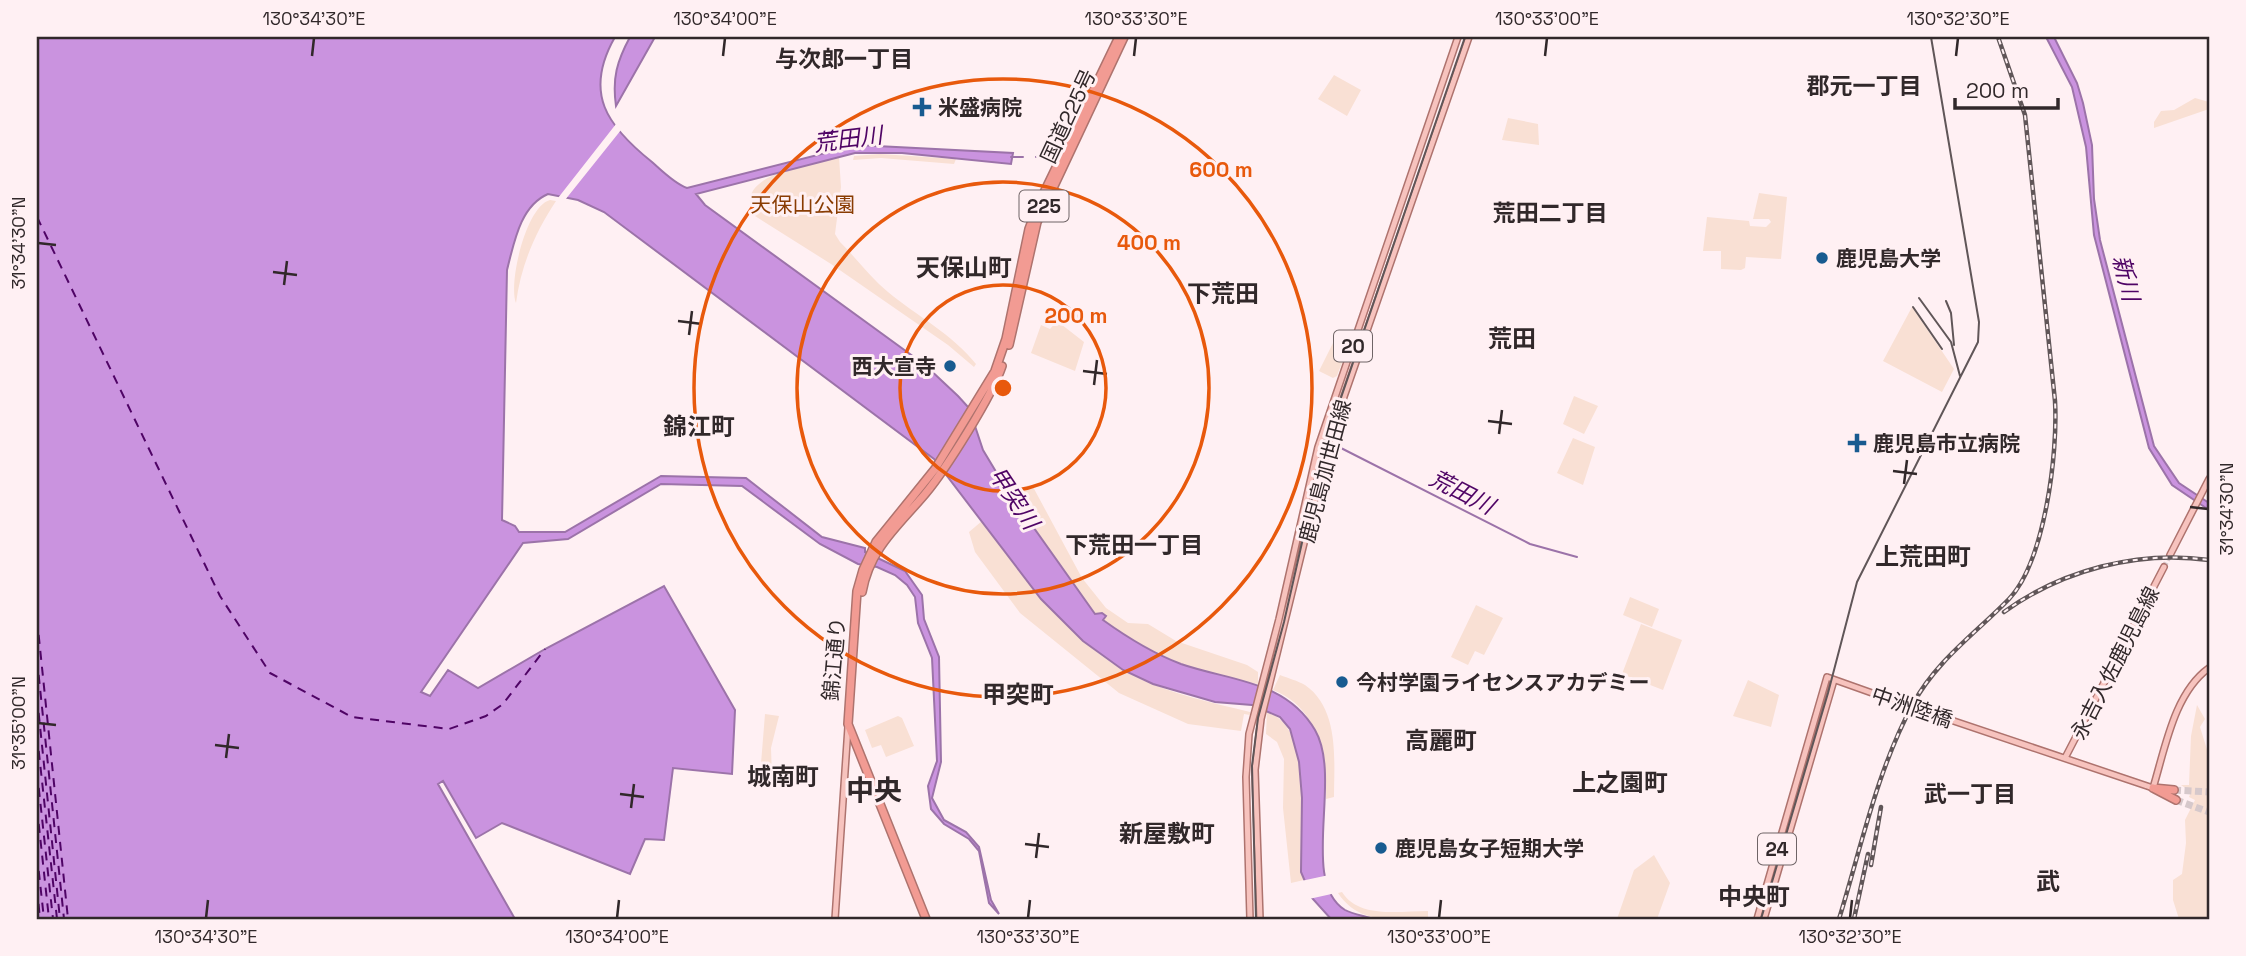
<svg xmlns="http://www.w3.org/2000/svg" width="2246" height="956" viewBox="0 0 2246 956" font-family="'Space Grotesk','Noto Sans JP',sans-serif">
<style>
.green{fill:#f9e0d4}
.water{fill:#ca93df;stroke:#9c73a9;stroke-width:2}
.pier{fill:#fff0f3}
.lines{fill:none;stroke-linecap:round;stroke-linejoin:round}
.stream{stroke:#9c73a9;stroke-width:2}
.ferry{stroke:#4f0465;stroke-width:2;stroke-dasharray:9 7;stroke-linecap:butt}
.major-tunnel{stroke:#d6c8cb;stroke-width:5;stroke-dasharray:5 2.5;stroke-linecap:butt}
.highway-tunnel{stroke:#d6c8cb;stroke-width:7;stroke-dasharray:7 3.5;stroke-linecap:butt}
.major-casing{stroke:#ae736e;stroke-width:8}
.highway-casing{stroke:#ae736e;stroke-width:10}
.major{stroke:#f7c3be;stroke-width:5}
.highway{stroke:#f29b93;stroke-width:7}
.tram{stroke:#605658;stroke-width:2}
.rail-casing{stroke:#605658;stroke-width:4.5}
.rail{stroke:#fff0f3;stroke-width:2;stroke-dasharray:5;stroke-linecap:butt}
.major-bridge-casing{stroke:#ae736e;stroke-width:8;stroke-linecap:butt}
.major-bridge{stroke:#f7c3be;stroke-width:5}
.ticks{fill:none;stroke:#31282a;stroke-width:2.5}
.ring{fill:none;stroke:#e8590c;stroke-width:3.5}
.poi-dot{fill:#185b90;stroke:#fff0f3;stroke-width:2.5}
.labels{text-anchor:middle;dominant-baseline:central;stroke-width:6;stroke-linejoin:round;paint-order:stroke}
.shield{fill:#fff0f3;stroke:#6f6466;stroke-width:2}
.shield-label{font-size:19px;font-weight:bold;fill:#31282a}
.poi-label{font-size:21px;font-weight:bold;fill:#31282a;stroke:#fff0f3;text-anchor:start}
.street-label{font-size:21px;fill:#31282a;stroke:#fff0f3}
.park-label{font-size:21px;fill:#893c03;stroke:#fff0f3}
.neighbourhood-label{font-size:23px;font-weight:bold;fill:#31282a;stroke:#fff0f3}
.water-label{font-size:23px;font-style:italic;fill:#4f0465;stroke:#fff0f3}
.quarter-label{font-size:24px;font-weight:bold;fill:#31282a;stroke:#fff0f3}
.district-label{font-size:28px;font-weight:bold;fill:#31282a;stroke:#fff0f3}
.centre{fill:#e8590c;stroke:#fff0f3;stroke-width:3.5}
.ring-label{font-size:21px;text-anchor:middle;font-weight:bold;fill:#e8590c;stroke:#fff0f3;stroke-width:6;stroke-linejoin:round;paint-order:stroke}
.neatline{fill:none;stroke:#31282a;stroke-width:2.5}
.ticks-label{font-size:18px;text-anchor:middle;fill:#31282a}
</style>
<rect width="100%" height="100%" fill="#fff0f3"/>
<!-- green -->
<path class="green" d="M1334,75L1361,90L1347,116L1318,99Z
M2195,98L2209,102V109L2154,128V122L2161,111L2174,110Z
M1508,118L1538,124L1539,145L1502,140Z
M880,154L956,159L954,164L881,158L853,160L854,156Z
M839,157L841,187L835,234L840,242C856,258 871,278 888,292C917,316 952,334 976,364L974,367L948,345L831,264L755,216C728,174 816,163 839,157Z
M1759,193L1787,197L1781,259L1746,257L1745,268L1741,270L1721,269V251H1703L1707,217L1749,221L1750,226L1766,227L1771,222L1769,219H1753Z
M550,200L556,201C535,233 521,265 516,303C508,284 526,206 550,200Z
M1912,307L1954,369L1942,392L1883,361Z
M1057,321L1084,342L1075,371L1031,353L1041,325L1050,329Z
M1337,335C1353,345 1342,361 1337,376L1333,378L1319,371Z
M1574,396L1598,406L1584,434L1563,424Z
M1573,438L1595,447L1583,485L1557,473Z
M1028,485H1032L1082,578L1106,608L1128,623L1148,624L1176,641L1247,665L1258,672V684C1201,676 1149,653 1103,620L1106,616L1103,613L1095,614L1016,502Z
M982,521C1026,578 1069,644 1138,678C1172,694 1213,703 1250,712V715L1244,714L1241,731L1188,724L1119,693L1020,613L975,552L969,532Z
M1630,597L1659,609L1652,627L1623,615Z
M1476,605L1503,618L1484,655L1475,651L1468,665L1451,657Z
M1641,624L1682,640L1663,690L1622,674Z
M1280,675C1288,678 1298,681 1305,685C1340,709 1334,762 1334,797L1326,799C1327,757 1318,707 1273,690Z
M1748,680L1779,695L1771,727L1733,716Z
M2197,705L2205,719L2200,727L2209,756V919H2179L2173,900V880L2182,874L2186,843L2185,820L2195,800L2189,797L2191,792L2181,785H2189L2191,736Z
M1267,711C1322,736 1292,832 1304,880L1291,883L1283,808L1284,759L1277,742L1266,734Z
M765,714L779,716L771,748L772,777L760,776Z
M898,716L902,718L914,746L886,757L881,745L872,748L865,730Z
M1654,855L1670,883L1657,919H1617L1634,870Z
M1342,892C1359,919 1400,911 1428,911V919C1393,919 1359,925 1338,893Z"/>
<!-- water -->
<path class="water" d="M37,37H615C583,93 607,126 652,162C662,171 675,184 687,188L857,145L1013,153L1011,164L902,153H855L696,194L705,205L925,365L958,396L969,408L983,450L1007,490L1095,614L1102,613L1106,616L1103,620C1128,638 1152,653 1181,664C1230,681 1286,680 1315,730C1343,778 1299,881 1345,910C1352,914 1365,916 1374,919H1331L1312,898L1301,872L1302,798L1299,762L1290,729L1280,717L1252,705L1215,702L1153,684L1123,670L1083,641L1041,599L934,459L604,212L578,200L548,194C520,206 514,243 507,270L502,520L515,526L519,532H565L661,476L746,478L822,537L865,548V552L905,571L922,595L924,619L939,657L941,762L932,798L944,820L966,832L979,847L991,900L999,914L989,903L979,851L969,839L944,824L931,809L928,786L937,761L932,658L918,623L915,597L907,585L895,575L877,567L858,564L820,544L742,486L661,484L568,539L523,543L421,692L430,696L448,670L478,688L545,649L664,586L735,710L732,774L673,768L664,840L645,839L630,874L502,823L476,838L443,781L438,784L515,919H37Z
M630,37H655L616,106C612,78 617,61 630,37Z
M2046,37H2054L2077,83L2083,103L2092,145L2094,199L2100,240L2154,446L2179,483L2209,503V510L2172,485L2149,448L2094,235L2086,147L2072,87Z"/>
<!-- pier -->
<path class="pier" d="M616,124L621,130L565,200L558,198Z
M1329,875L1336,893L1309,899L1301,881Z"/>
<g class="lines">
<!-- stream -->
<path class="stream" d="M1011,157H1023
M1036,157L1047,154
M1337,446L1530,544L1577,557"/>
<!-- ferry -->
<path class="ferry" d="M37,217L220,596L270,673L352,717L449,729L486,716L503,704L545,649
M37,619L68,919
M37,659L64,919
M37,697L60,919
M37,735L57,919
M37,772L53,919
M37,808L49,919
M37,855L44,919
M37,888L40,919"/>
<!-- major-tunnel -->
<path class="major-tunnel" d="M2164,567L2170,555"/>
<!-- highway-tunnel -->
<path class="highway-tunnel" d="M2174,790L2209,792
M2176,800L2209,812"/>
<defs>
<path id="major" d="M2170,555L2209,479
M1918,709L2153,788C2165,749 2174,693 2209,668
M2065,758L2164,567
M835,919L848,727
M1250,919L1246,777L1249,734L1279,619L1318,447L1458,37
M1260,919L1255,770L1261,719L1330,437L1469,37
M1757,919L1827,677L1903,704
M1764,919L1834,680"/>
<path id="highway" d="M1009,345L1037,222L1124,37
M862,592C870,548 898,526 925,494C946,469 992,396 1002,366
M2153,788L2176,800
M2153,788L2174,790
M926,919L848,724L857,591L863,570L876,542L935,469L995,371L1006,339L1029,229L1038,205L1119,37"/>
</defs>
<!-- major casing -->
<use href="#major" class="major-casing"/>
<!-- highway casing -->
<use href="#highway" class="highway-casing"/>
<!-- major -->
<use href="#major" class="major"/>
<!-- highway -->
<use href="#highway" class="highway"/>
<!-- tram -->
<path class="tram" d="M1919,298L1951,342L1960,376
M1946,301L1951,313L1954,345
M1913,307L1942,349
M1256,919L1252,766L1258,718L1284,622L1323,450L1465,37
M1761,919L1828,693L1857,582L1978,342L1979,322L1931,37"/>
<defs>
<path id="rail" d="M2004,612C2062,570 2138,550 2209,560
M1871,865L1881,807
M1839,919C1861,848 1877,770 1913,704C1936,661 1976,633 2009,599C2045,561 2058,453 2055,401L2025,115L1998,37
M1854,919L1868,854"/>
</defs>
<!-- rail casing -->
<use href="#rail" class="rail-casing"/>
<!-- rail -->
<use href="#rail" class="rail"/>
<defs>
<path id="major-bridge" d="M1903,704L1918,709"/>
</defs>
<!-- major-bridge casing -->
<use href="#major-bridge" class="major-bridge-casing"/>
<!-- major-bridge -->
<use href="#major-bridge" class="major-bridge"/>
</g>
<!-- ticks -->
<path class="ticks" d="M312,56L314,38M723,56L725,38M1134,56L1136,38M1545,56L1547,38M1956,56L1958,38M38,243L56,245M273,272L297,275M284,285L287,261M678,321L702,324M689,335L692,311M1083,371L1107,374M1094,385L1097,360M1488,421L1512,424M1499,434L1502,410M1893,471L1917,474M1904,484L1907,460M2190,507L2208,509M38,723L56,725M215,745L239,748M226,758L229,734M620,794L644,797M631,808L634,784M1025,844L1049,847M1036,858L1039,833M206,918L208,900M617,918L619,900M1028,918L1030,900M1439,918L1441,900M1850,918L1852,900"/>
<!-- distance rings -->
<g class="ring">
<circle cx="1003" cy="388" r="103"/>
<circle cx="1003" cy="388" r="206"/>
<circle cx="1003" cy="388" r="309"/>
</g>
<!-- markers -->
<g class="poi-dot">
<path d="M918.5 96.5h7v7h7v7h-7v7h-7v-7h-7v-7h7z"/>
<circle cx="1822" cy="258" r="7"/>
<circle cx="950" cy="366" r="7"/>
<path d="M1853.5 432.5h7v7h7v7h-7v7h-7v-7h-7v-7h7z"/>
<circle cx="1342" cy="682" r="7"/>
<circle cx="1381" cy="848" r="7"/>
</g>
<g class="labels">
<!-- shield labels -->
<g class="shield">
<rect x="1019.5" y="190.5" width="49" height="31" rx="5"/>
<rect x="1334" y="330.5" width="38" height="31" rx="5"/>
<rect x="1758" y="833.5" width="38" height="31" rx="5"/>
</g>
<g class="shield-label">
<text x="1044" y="206">225</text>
<text x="1353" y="346">20</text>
<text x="1777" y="849">24</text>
</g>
<!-- poi labels -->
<g class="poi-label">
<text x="938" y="107">米盛病院</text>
<text x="1836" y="258">鹿児島大学</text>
<text x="936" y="366" text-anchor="end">西大宣寺</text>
<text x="1873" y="443">鹿児島市立病院</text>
<text x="1356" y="682">今村学園ライセンスアカデミー</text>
<text x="1395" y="848">鹿児島女子短期大学</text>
</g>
<!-- street labels -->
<g class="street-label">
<text transform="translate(1068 116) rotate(-65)">国道225号</text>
<text transform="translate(1325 471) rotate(-75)">鹿児島加世田線</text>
<text transform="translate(834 659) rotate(-85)">錦江通り</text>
<text transform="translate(2115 663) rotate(-63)">永吉入佐鹿児島線</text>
<text transform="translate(1912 707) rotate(19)">中洲陸橋</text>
</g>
<!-- park labels -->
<g class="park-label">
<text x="803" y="204">天保山公園</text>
</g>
<!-- neighbourhood labels -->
<g class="neighbourhood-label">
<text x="844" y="59">与次郎一丁目</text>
<text x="1864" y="86">郡元一丁目</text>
<text x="1550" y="213">荒田二丁目</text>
<text x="1134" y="545">下荒田一丁目</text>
<text x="1970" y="794">武一丁目</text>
</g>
<!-- water labels -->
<g class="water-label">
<text transform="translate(848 139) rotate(-7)">荒田川</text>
<text transform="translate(2126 278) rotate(76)">新川</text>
<text transform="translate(1462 492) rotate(27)">荒田川</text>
<text transform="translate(1014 498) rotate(56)">甲突川</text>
</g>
<!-- quarter labels -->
<g class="quarter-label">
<text x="964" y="267">天保山町</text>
<text x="1223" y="293">下荒田</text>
<text x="1512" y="338">荒田</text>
<text x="699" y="426">錦江町</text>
<text x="1923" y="556">上荒田町</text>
<text x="1018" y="694">甲突町</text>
<text x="1441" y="740">高麗町</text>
<text x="783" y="776">城南町</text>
<text x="1620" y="782">上之園町</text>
<text x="1167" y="833">新屋敷町</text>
<text x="2048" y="881">武</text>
<text x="1754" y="896">中央町</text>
</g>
<!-- district labels -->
<g class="district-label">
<text x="874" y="790">中央</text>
</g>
</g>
<circle cx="1003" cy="388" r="10" class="centre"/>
<g class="ring-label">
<text x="1221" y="177">600 m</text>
<text x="1149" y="250">400 m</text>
<text x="1076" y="323">200 m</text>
</g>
<!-- border -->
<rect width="2246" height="956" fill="none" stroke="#fff0f3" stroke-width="77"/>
<!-- scale -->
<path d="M1955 98v10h103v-10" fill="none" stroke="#31282a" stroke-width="3.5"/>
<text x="1966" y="98" font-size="21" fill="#31282a" stroke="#fff0f3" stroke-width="5" paint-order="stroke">200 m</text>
<rect x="38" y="38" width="2170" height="880" class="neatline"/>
<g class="ticks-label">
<text x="314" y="25">130°34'30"E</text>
<text x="725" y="25">130°34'00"E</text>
<text x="1136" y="25">130°33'30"E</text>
<text x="1547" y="25">130°33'00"E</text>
<text x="1958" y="25">130°32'30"E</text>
<text transform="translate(19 243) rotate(-90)" y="6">31°34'30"N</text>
<text transform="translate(2227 509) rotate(-90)" y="6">31°34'30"N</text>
<text transform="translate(19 723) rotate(-90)" y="6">31°35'00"N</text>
<text x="206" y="943">130°34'30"E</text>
<text x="617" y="943">130°34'00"E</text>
<text x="1028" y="943">130°33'30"E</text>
<text x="1439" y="943">130°33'00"E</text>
<text x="1850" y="943">130°32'30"E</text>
</g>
</svg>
